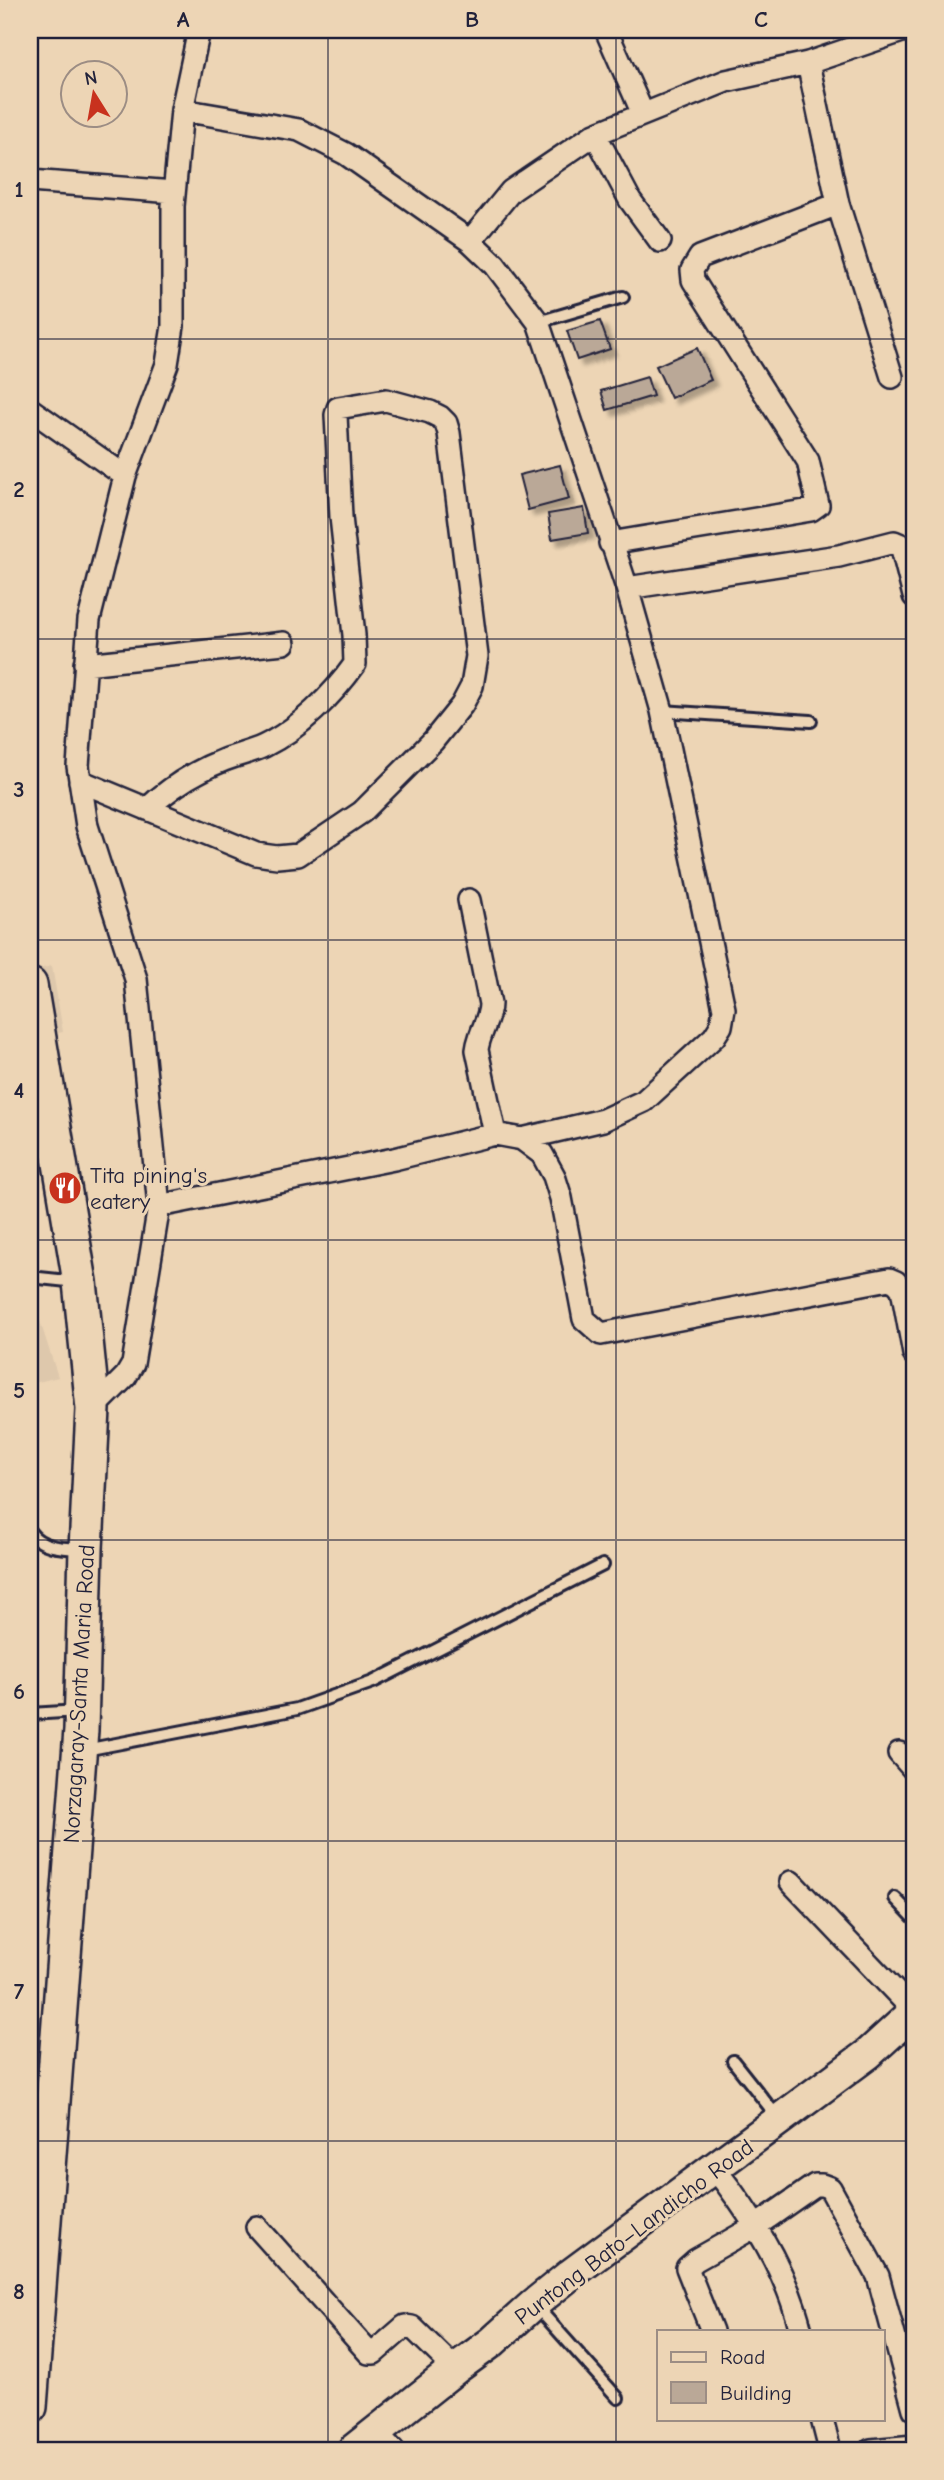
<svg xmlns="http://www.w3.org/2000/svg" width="944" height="2480" viewBox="0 0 944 2480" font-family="'Comic Neue',sans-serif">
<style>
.built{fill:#dec8ac}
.building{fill:#baa897;stroke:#22223b;stroke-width:2;filter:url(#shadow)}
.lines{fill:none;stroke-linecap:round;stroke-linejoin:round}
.service-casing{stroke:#22223b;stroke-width:16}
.minor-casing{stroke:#22223b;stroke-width:26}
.secondary-casing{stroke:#22223b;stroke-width:35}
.primary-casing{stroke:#22223b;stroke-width:38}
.service{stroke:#edd5b5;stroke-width:10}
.minor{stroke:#edd5b5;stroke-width:21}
.secondary{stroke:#edd5b5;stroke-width:30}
.primary{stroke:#edd5b5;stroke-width:33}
.grid{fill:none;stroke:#22223b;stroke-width:2;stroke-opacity:0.55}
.labels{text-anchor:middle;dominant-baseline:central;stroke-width:6;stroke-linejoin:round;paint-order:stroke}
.poi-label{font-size:23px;fill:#22223b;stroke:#edd5b5;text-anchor:start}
.street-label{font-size:23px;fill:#22223b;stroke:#edd5b5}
.neatline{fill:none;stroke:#22223b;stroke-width:2.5}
.grid-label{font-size:23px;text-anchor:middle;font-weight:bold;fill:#22223b}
</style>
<defs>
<filter id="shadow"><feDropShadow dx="6" dy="6" stdDeviation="2" flood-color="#0004"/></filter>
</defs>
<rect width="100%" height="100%" fill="#edd5b5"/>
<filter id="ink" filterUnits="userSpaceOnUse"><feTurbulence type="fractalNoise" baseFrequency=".0143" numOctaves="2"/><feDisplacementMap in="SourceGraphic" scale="14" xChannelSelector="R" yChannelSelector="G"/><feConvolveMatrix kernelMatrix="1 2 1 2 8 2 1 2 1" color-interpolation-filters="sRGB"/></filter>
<g filter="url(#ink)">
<!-- built -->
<path class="built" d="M52,966L63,1032L44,1035L33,970Z
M30,1290L58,1377L30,1384Z"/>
<!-- building -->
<path class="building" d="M600,321L610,349L577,360L567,331Z
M697,348L711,380L671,398L656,366Z
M647,377L653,396L607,410L601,391Z
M560,465L569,499L528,510L519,475Z
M584,508L588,533L552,539L548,514Z"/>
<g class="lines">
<defs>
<path id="service" d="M538,322L623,297
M662,711L811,721
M30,1277L77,1282
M30,1532C41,1548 63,1548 81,1549
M30,1714L79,1711
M85,1750L297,1709L373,1682L603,1565
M895,1898L914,1918
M733,2061L779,2119
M536,2306L618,2398"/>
<path id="minor" d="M199,30L182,110L299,130L346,154L470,241L495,265L538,322L627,588L662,711L724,1009L721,1026L714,1037L644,1101L603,1120L522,1139
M606,30L643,114
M808,63L838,204
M595,134L630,200L660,241
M30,181L174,192
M470,241L511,191L595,134L726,81L808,63L905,30
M30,409L125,476
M610,543L811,510L818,505L808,461L693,280L692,270L700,257L838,204L892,377
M627,588L839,556L894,542L901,545L914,596
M85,664L284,643
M80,781L256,854L277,857L298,855L362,812L433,741L462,705L472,686L477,656L449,433L446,423L440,417L430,412L386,400L338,408L336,415L341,517L354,635L355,664C333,695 299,729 264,746C251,752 237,755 224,760C196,771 169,788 147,809
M495,1134L522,1139L542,1154L554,1176L561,1198L584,1319L601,1334L889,1279L896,1282L902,1289L914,1354
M159,1206L394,1159L495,1134L477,1050C479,1032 490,1020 490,1004L469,900
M93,1409L126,1376L133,1364L159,1206L136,979L87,826L78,766L89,620L125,476L167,364L173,326V206L182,110
M899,1753L914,1770
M791,1882L914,2011
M715,2169C753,2217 787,2272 801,2331
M257,2227L369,2353H374L405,2326L412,2327L455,2369
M712,2331L687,2268L696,2260L756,2226L815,2185H822L830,2188L878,2276L914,2409
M822,2419L830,2450
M376,2433L393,2450
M871,2450L914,2446"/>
<path id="secondary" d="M353,2450L455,2369L492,2342L534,2304L571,2274L868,2054L914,2012"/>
<path id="primary" d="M30,985L80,1282L93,1409L86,1549L81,1730L30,2407"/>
</defs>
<!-- service casing -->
<use href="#service" class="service-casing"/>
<!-- minor casing -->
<use href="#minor" class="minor-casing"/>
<!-- secondary casing -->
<use href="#secondary" class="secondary-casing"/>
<!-- primary casing -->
<use href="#primary" class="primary-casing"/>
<!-- service -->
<use href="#service" class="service"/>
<!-- minor -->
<use href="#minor" class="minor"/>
<!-- secondary -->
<use href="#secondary" class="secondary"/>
<!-- primary -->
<use href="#primary" class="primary"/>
</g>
</g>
<!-- grid -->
<path class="grid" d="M328,30V2450M616,30V2450M30,339H914M30,639H914M30,940H914M30,1240H914M30,1540H914M30,1841H914M30,2141H914"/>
<!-- icons -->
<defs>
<symbol id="restaurant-disc" viewBox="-11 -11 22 22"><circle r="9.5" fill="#c8321e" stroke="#edd5b5"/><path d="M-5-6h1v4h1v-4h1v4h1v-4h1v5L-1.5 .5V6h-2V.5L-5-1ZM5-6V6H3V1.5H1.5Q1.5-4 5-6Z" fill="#fff"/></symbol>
</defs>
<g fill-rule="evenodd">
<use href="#restaurant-disc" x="46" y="1169" width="38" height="38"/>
</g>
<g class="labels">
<!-- poi labels -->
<g class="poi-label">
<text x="90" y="1175">Tita pining's<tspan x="90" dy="26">eatery</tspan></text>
</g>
<!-- street labels -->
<g class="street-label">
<text transform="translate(79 1694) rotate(-87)">Norzagaray-Santa Maria Road</text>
<text transform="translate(634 2232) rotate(-37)">Puntong Bato–Landicho Road</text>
</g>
</g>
<!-- margin -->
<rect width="944" height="2480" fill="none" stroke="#edd5b5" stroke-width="77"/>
<!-- legend -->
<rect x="657" y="2330" width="228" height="91" fill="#edd5b5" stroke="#9c8d84" stroke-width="2"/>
<rect x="671" y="2352" width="35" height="10" fill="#edd5b5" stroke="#9c8d84" stroke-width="2"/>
<text x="720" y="2364" font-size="21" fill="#22223b">Road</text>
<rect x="671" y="2382" width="35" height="21" fill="#baa897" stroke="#9c8d84" stroke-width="2"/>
<text x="720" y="2400" font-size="21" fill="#22223b">Building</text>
<!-- north arrow -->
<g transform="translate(94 94) rotate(349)"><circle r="33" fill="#edd5b5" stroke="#9c8d84" stroke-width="2"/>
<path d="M0-5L12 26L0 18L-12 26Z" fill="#c8321e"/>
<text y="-10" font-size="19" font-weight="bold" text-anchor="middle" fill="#22223b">N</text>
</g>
<rect x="38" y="38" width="868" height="2404" class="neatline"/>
<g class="grid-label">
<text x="183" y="27">A</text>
<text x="472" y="27">B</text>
<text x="761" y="27">C</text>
<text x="19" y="197">1</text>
<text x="19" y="497">2</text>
<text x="19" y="797">3</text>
<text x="19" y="1098">4</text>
<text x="19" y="1398">5</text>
<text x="19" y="1699">6</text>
<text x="19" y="1999">7</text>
<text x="19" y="2299">8</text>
</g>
</svg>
